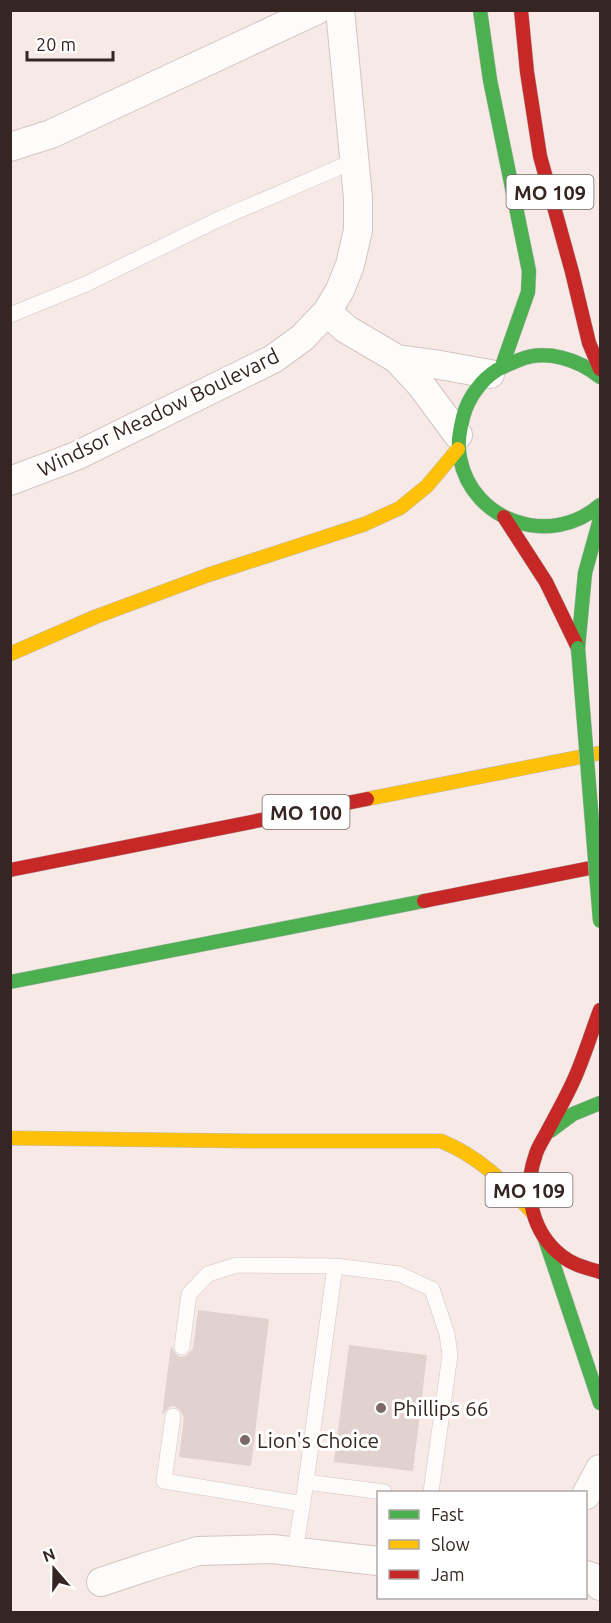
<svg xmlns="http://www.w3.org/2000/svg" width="611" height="1623" viewBox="0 0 611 1623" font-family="Ubuntu,sans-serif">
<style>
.building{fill:#e1d2cf}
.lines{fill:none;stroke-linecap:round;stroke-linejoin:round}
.lane-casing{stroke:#d3c5c3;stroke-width:16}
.street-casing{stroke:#d3c5c3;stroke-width:30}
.fast-casing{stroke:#bcbabc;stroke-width:15}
.slow-casing{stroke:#bcbabc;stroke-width:15}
.jam-casing{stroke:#bcbabc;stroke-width:15}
.lane{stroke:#fefcfb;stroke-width:15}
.street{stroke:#fefcfb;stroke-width:28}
.fast{stroke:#4caf50;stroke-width:14}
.slow{stroke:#ffc107;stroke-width:14}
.jam{stroke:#c62828;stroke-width:14}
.fast-bridge-casing{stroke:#bcbabc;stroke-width:15;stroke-linecap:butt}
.fast-bridge{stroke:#4caf50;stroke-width:14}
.poi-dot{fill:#796a68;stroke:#fff;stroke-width:2}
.labels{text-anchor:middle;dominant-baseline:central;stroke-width:6;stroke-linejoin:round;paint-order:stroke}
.shield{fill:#fff;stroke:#726766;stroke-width:1.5}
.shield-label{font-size:20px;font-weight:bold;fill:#352624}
.street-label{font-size:21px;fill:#352624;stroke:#fff}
.poi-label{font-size:21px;fill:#352624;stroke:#fff;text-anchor:start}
</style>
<rect width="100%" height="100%" fill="#f7e9e6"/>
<!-- building -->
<path class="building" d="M198,1310L269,1319L251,1466L179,1457L184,1417L179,1409L174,1406L169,1407L162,1415L171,1346L176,1354L180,1357L186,1356L193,1349Z
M349,1345L427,1355L413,1471L334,1462Z"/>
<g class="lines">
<defs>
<path id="lane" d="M10,315L86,284L217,220L354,161
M182,1347L189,1294L208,1274L237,1265L335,1266L399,1274L432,1289L447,1334L450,1355L431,1492
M173,1416L164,1481L303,1504
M306,1482L384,1492
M295,1552L306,1482L335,1266"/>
<path id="street" d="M10,147L51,134L317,10
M327,312L346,329L397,359L421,385L458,435
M397,359L434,364L490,374
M10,481L76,456L273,359L302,338L327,312L340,290L350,265L358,230V198L340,10
M586,1495L600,1469
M586,1575L595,1578L600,1586
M101,1582L146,1567L198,1551L272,1549L378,1561"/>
<path id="fast" d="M480,10L490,80L529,271L528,292L502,366
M600,377C578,359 546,349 519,360C512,363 504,366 497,370C481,380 468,398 463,417C460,430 457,444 460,458C472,522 551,548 600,505
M578,648L585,573L600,519
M10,982L424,901
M550,1131L573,1114L600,1103
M545,1239L600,1403"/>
<path id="slow" d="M10,654L95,617L208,575L365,524L400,508L427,486L458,449
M367,799L600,753
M10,1138L250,1141H441C480,1157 504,1182 532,1212"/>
<path id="jam" d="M521,10L527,72L540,156L572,272L589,343L600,369
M504,517L546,582L578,648
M10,870L367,799
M424,901L600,866
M600,1010C592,1031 585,1054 576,1075C568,1094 557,1113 547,1132C543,1140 537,1148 535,1157C523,1192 532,1233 562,1256C573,1265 587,1268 600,1272"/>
</defs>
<!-- lane casing -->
<use href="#lane" class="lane-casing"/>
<!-- street casing -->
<use href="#street" class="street-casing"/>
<!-- fast casing -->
<use href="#fast" class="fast-casing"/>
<!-- slow casing -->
<use href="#slow" class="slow-casing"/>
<!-- jam casing -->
<use href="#jam" class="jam-casing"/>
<!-- lane -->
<use href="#lane" class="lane"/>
<!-- street -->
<use href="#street" class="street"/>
<!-- fast -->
<use href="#fast" class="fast"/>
<!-- slow -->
<use href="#slow" class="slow"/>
<!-- jam -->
<use href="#jam" class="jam"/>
<defs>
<path id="fast-bridge" d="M578,648L600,921"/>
</defs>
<!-- fast-bridge casing -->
<use href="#fast-bridge" class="fast-bridge-casing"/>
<!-- fast-bridge -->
<use href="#fast-bridge" class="fast-bridge"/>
</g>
<!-- markers -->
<g class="poi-dot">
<circle cx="381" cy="1408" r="6"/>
<circle cx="245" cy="1440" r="6"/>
</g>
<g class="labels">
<!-- shield labels -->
<g class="shield">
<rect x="506.5" y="175" width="87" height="34" rx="4.5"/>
<rect x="262.5" y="795" width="87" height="34" rx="4.5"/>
<rect x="485.5" y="1173" width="87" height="34" rx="4.5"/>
</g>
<g class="shield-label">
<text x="550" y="192">MO 109</text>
<text x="306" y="812">MO 100</text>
<text x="529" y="1190">MO 109</text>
</g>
<!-- street labels -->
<g class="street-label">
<text transform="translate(158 412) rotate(-26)">Windsor Meadow Boulevard</text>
</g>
<!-- poi labels -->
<g class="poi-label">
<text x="393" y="1408">Phillips 66</text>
<text x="257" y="1440">Lion's Choice</text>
</g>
</g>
<!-- border -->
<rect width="611" height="1623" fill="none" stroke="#352624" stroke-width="24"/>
<!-- legend -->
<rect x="377" y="1491" width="210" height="108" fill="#ffffff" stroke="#aea8a7" stroke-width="1.5"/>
<rect x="389" y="1510" width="30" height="9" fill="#4caf50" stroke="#aea8a7" stroke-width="1.5"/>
<text x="431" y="1521" font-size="18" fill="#352624">Fast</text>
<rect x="389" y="1540" width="30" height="9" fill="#ffc107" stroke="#aea8a7" stroke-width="1.5"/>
<text x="431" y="1551" font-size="18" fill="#352624">Slow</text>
<rect x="389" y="1570" width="30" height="9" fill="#c62828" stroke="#aea8a7" stroke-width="1.5"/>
<text x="431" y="1581" font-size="18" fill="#352624">Jam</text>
<!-- north arrow -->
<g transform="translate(54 1569) rotate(340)" stroke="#ffffff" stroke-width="4.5" paint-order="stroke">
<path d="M0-4.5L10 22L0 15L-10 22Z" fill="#352624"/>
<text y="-9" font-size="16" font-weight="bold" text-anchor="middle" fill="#352624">N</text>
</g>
<!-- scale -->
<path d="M27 51v9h86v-9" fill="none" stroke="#352624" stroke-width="3"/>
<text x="36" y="51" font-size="18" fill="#352624" stroke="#ffffff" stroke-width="4.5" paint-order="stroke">20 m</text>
</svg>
